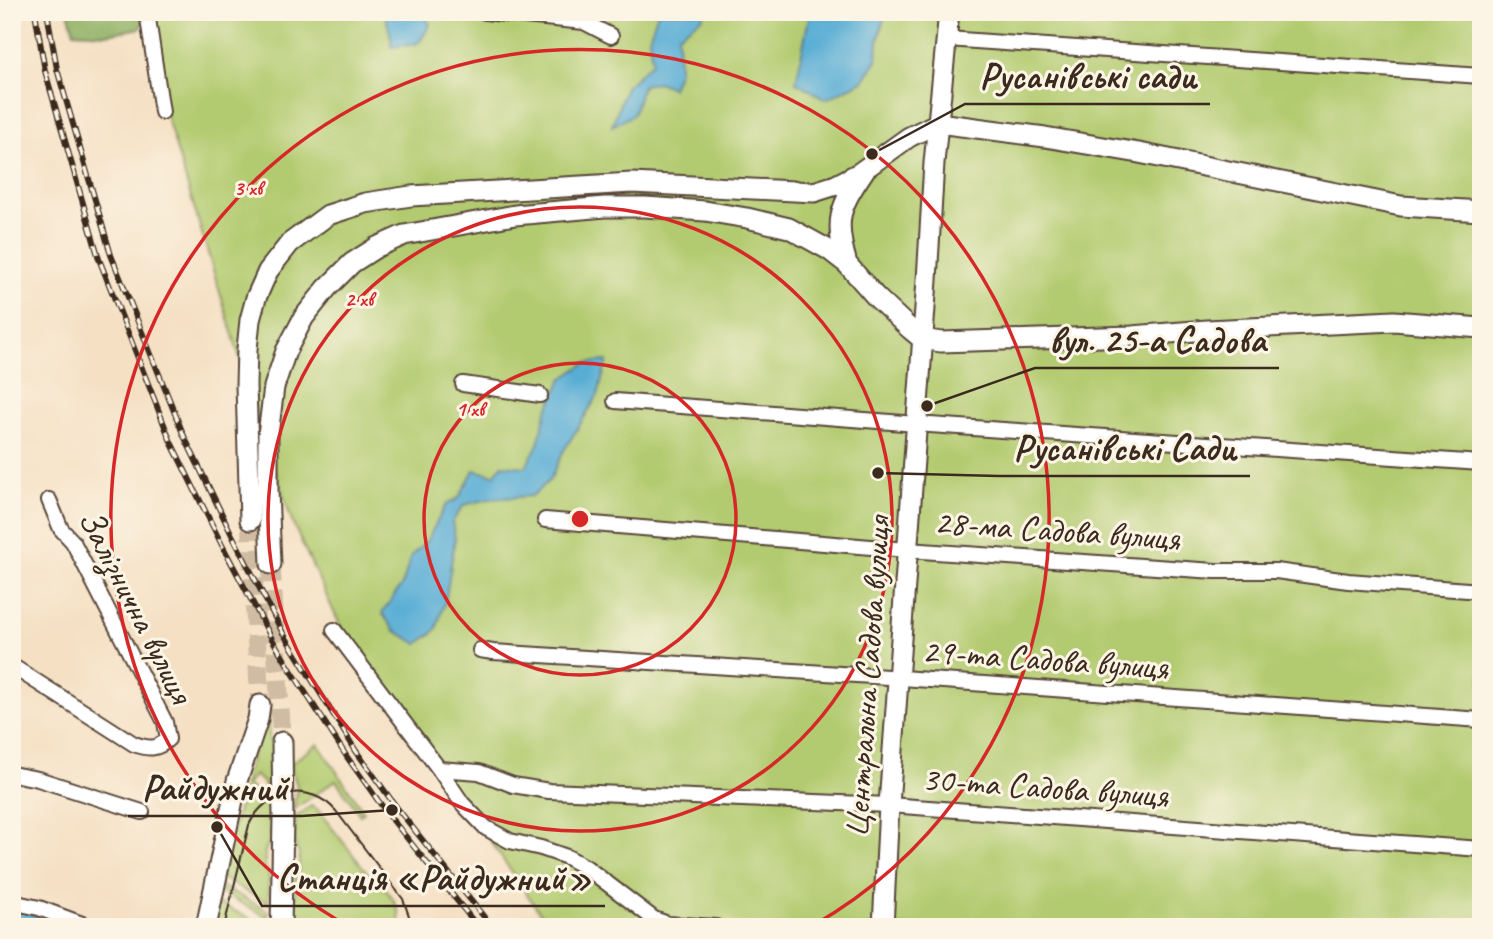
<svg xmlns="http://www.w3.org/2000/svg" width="1493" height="939" viewBox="0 0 1493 939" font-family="Caveat,sans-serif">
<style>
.green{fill:#b2cb70;stroke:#767a47;stroke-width:2}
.forest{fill:#8daf62;stroke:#646c40;stroke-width:2}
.water{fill:#59add5;stroke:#4a6c7a;stroke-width:2}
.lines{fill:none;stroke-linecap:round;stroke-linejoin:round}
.secondary-tunnel{stroke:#d0bca3;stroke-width:19;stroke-dasharray:19 10;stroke-linecap:butt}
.street-casing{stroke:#574537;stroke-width:18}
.secondary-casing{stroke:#574537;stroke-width:23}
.street{stroke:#fff;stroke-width:14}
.secondary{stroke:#fff;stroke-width:19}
.tram{stroke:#3b2a1e;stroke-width:2}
.rail-casing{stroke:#3b2a1e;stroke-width:6}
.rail{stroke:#fcf5e5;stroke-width:3.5;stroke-dasharray:10;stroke-linecap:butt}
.ring{fill:none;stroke:#d62828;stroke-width:3.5}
.labels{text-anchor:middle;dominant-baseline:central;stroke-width:6;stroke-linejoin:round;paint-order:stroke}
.street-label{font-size:35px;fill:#3b2a1e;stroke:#fcf5e5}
.centre{fill:#d62828;stroke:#fcf5e5;stroke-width:3.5}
.ring-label{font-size:21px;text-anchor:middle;font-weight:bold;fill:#d62828;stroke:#fcf5e5;stroke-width:6;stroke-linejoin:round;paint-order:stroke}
.leader{fill:none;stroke:#3b2a1e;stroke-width:2.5}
.callout-dot{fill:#3b2a1e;stroke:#fcf5e5;stroke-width:2.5}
.callout-label{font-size:37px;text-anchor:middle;font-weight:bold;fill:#3b2a1e;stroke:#fcf5e5;stroke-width:6;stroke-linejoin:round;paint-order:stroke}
</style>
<rect width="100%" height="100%" fill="#fcf5e5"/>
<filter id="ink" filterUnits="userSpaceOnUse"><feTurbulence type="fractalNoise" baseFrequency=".0143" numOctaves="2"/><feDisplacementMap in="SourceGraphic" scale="14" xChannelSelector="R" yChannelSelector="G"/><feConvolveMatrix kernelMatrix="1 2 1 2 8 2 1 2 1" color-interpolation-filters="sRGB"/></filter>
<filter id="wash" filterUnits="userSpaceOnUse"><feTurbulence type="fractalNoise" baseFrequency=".00686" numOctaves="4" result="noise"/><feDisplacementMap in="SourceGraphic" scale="28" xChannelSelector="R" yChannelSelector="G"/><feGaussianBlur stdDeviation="1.57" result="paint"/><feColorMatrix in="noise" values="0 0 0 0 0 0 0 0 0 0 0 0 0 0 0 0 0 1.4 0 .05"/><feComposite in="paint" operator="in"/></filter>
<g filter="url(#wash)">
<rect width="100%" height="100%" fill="#f5e0c4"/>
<!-- green -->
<path class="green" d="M147,12H1481V927H550L341,627L293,524L259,421L163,105Z
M264,705H270L269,740L279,741L278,787L270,790L255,775L246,784L272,808L270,842L265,851V867L269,875L268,903L221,878Z
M318,744L364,812L360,815L336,780L293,810C294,802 298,795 297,786C295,777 291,773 291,763Z
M311,806L317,809L374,881L378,878C389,894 403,907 399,927H296L295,879L299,869V854L295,845V818Z
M219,885L268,911V917L218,891Z
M218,903L267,927H211Z"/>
<!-- forest -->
<path class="forest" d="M68,12H145V16L141,28L107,34L74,32Z"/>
<!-- water -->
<path class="water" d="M390,12H421L430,24C416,52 418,42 391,47V37L386,18Z
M658,12H705L702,18L678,35L679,71L672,88L658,82L643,85L633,115L612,126L626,87L652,62L649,38Z
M810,12H889L884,18L878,42L877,60L863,81L826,99L796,82Z
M607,361L598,395L563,452L550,480L532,496L489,499L464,505L452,522L455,538L446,598L436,630L418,644L394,630L382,613L403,583L411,556L426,542L446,505L459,498L474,470L494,475L502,465L526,467L538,444L546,413L562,379L586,363Z
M12,908L18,909L64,927H14L12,926Z"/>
</g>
<g filter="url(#ink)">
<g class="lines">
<!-- secondary-tunnel -->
<path class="secondary-tunnel" d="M250,520L260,705
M271,564L282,742"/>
<defs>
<path id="street" d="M147,12L162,112
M485,12L584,22L611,36
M947,39L1481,76
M463,384L540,395
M615,401L930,425L1481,463
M545,520L907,550L1215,571H1276L1348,581L1481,591
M334,630L439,769L462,803L486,828L510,841L541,848L567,857L587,868L654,919L668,924L716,927
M480,650L493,652L888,677L1481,720
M12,666L134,744C149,749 157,750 168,739L165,722L73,542L61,529L49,500
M439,769L479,772L513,785L549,791L889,805L1481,849
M12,774L38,779L142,812
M12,902L39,908L90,927"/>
<path id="secondary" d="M847,264C834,220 839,208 864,171
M250,520L246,385L247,349L250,320L256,298L268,271L290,243L328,215L365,203L411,196L632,183L814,192L836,185L859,173L909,137L938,123L1045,137L1139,153L1401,206L1481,211
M271,564L268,490V435L274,387L286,351L304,317L327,288L352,263L377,247L404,235L515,215L605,207H645L705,211L747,218L789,228L829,250L847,264L876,297L910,329L922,339L941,342L1132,336L1207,330L1394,321L1481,328
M206,927L237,781L258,719L260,705
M281,927L283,816L282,742
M883,927L889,805L927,280L934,163L949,12"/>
</defs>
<!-- street casing -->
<use href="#street" class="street-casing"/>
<!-- secondary casing -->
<use href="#secondary" class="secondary-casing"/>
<!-- street -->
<use href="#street" class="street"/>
<!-- secondary -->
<use href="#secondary" class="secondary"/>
<!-- tram -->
<path class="tram" d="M224,927L249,825C266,789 310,781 336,811L403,899L409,916L407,927"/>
<defs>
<path id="rail" d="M35,12L45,71L99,259L171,442L223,547L272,639L291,670L347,757L387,813L478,927
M47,12L57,69L111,255L184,436L233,537L283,633L356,751L397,808L492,927"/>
</defs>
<!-- rail casing -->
<use href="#rail" class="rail-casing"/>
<!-- rail -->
<use href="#rail" class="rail"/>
</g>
</g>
<!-- distance rings -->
<g class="ring">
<circle cx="580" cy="519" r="156"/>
<circle cx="580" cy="519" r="312"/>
<path d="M346 925A469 469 0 1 1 814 925"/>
</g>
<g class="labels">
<!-- street labels -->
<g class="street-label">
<text transform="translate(1057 530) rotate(4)">28-ма Садова вулиця</text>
<text transform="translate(136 606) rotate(63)">Залізнична вулиця</text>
<text transform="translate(1045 659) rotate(4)">29-та Садова вулиця</text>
<text transform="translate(867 677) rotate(-86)">Центральна Садова вулиця</text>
<text transform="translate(1045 787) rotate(4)">30-та Садова вулиця</text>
</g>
</g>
<circle cx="580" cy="519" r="10" class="centre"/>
<g class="ring-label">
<text x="248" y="195">3 хв</text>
<text x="359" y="306">2 хв</text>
<text x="470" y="416">1 хв</text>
</g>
<!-- callouts -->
<path class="leader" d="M872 154L965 104H1210M927 406L1035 368H1279M878 473L999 476H1250M392 810L302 816H128M217 827L262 906H605"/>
<g class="callout-dot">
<circle cx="872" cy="154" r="7"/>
<circle cx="927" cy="406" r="7"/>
<circle cx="878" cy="473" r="7"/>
<circle cx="392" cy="810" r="7"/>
<circle cx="217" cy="827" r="7"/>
</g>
<g class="callout-label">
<text x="1088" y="88">Русанівські сади</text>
<text x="1157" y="352">вул. 25-а Садова</text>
<text x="1125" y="460">Русанівські Сади</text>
<text x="215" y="800">Райдужний</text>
<text x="434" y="890">Станція «Райдужний»</text>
</g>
<!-- margin -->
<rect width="1493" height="939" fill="none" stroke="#fcf5e5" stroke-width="42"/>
</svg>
